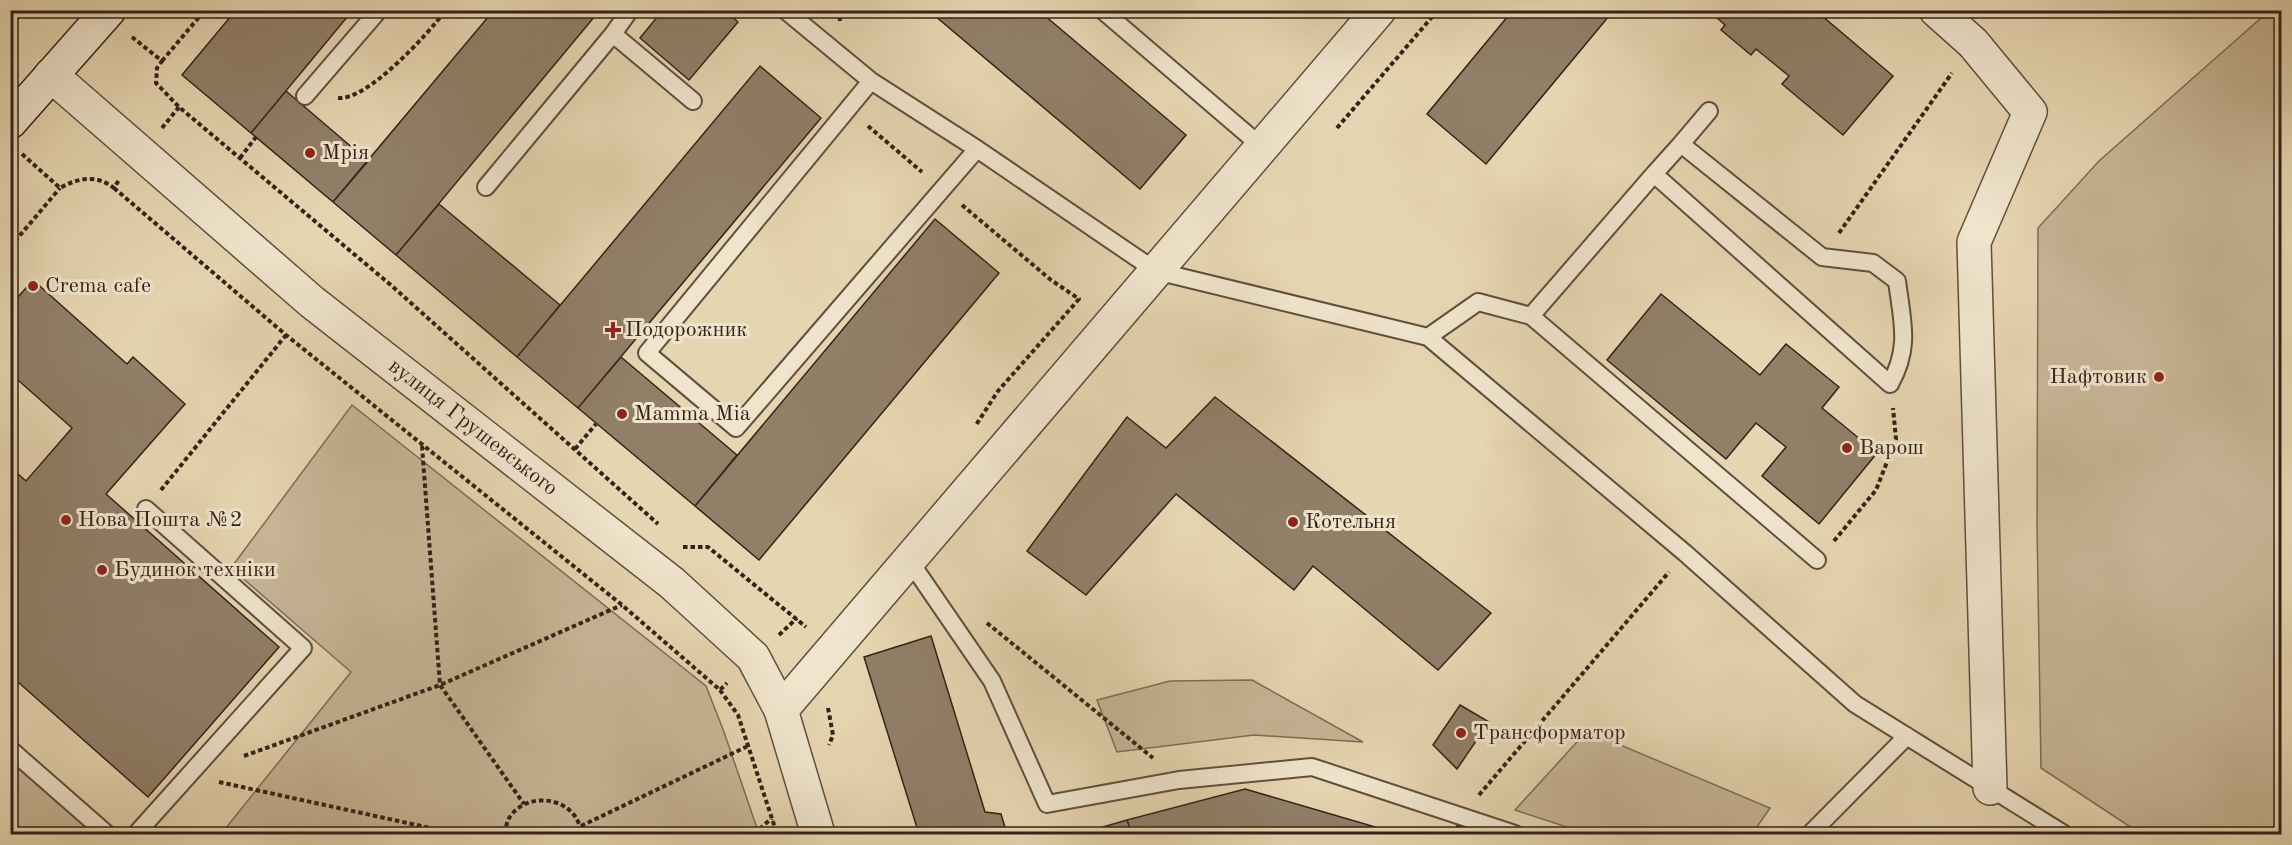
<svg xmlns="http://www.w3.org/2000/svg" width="2292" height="845" viewBox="0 0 2292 845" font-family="'Old Standard TT',serif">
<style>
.green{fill:#c8b697;stroke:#7e6c58;stroke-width:1.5}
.building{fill:#917f68;stroke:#352118;stroke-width:1.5}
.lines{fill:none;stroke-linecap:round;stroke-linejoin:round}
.service-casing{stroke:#614e3e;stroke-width:20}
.minor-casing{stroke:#614e3e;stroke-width:36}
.secondary-casing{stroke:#352118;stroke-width:36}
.path{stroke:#352118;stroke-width:4;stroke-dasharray:4.5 3;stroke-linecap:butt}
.service{stroke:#efe4cc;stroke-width:16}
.minor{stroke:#efe4cc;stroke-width:33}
.secondary{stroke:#efe4cc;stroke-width:33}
.poi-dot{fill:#8f2418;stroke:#efe4cc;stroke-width:2}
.labels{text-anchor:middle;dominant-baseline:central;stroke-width:6;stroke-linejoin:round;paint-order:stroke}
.poi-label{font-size:22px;fill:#352118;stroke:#efe4cc;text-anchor:start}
.street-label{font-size:22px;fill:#352118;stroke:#efe4cc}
</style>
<rect width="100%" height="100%" fill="#e6d5b1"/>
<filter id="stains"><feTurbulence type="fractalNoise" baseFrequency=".00333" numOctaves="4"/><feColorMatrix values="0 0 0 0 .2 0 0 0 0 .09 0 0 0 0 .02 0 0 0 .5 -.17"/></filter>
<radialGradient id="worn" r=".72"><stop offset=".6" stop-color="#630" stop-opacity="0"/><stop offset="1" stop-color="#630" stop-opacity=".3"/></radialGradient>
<!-- green -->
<path class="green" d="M2269,11H2282L2281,834H2141L2041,768L2037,526L2038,228L2099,161Z
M352,405L706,686L724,732L759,834H221L351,672L231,568Z
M1252,680L1363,742L1254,735L1117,752L1097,700L1170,681Z
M1587,731L1770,808L1752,834H1588L1515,810Z
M11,749L108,834H11Z"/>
<!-- building -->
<path class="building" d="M236,10H353L251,133L182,75Z
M494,10H600L396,255L333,202Z
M663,10H725L738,22L689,80L640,38Z
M928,10H1038L1186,135L1140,189Z
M1513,10H1614L1486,164L1427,114Z
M1708,10H1815L1893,76L1843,135L1782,84L1789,76L1756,49L1751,55L1721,30L1725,25Z
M760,66L821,118L578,408L517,357Z
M286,91L368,161L333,202L251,133Z
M439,204L560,305L517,357L396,255Z
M935,219L999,273L759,560L695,506Z
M33,280L127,364L133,357L185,404L106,494L279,647L148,797L10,675V467L26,481L72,428L10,373V306Z
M1661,294L1760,375L1786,344L1839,387L1822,408L1877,453L1819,524L1762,476L1786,447L1756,423L1726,459L1607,360Z
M621,357L737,455L695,506L578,408Z
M1215,397L1491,613L1438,670L1313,566L1294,590L1176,494L1086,595L1027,551L1127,417L1166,448Z
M931,636L985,812L1001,814L1007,834H919L864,657Z
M1460,705L1489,722L1457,769L1433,745Z
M1245,789L1399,834H1132L1127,820Z
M1127,820L1132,834H1079Z
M1457,825L1480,834H1456Z"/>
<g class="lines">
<defs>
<path id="service" d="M785,10L871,81L977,149L1156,271L1428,337L1478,302L1531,316L1817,560
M1102,10L1262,147
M613,34L693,101
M871,81L647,353L736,428L977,149
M305,96L379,10
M1654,174L1681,144
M486,187L613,34L630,10
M1531,316L1654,174L1890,384C1911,347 1902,321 1897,281L1873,263L1822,257L1681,144L1709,111
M1428,337L1685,553L1855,704L2064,834
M909,560L992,681L1047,804L1179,780L1312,767L1515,834
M10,749L107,834
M136,834L303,648L146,509
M1810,834L1907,736"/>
<g id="minor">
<path d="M1936,10L1973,43L2030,112L1974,242L1990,788"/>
<path id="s1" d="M51,75L312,302L672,583L753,657L781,710L818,834"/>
<path d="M781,710L1379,10"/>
</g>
<path id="secondary" d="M10,122L109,10"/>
</defs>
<!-- service casing -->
<use href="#service" class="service-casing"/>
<!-- minor casing -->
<use href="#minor" class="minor-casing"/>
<!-- secondary casing -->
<use href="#secondary" class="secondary-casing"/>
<!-- path -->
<path class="path" d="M839,10L840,21
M10,27L25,10
M132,37L162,61L157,68L156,83L179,107L392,286L658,524
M162,61L205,10
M338,98C367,101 428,34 446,10
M868,126L922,172
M162,128L179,107
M1337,128L1438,10
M22,154L60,188C78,178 96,174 114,188L119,180
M240,158L256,137
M114,188L286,335L622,605L720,690L727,683
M962,205L1051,280L1079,299L998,391L976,425
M1839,233L1952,73
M10,247L60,188
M422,446L440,685L524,804
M575,449L596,424
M161,490L286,335
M1834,541L1876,490L1896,439L1893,408
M683,547H708L806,627
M987,623L1153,758
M779,635L797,618
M720,690L738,715L777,834
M828,708L833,735L829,745
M244,756L440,685L622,605
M219,782L458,834
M1479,795L1669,572
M581,826L748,746
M505,834C506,831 506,824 508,820C525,788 579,797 581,834
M754,834L772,818"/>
<!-- service -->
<use href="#service" class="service"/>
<!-- minor -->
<use href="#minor" class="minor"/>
<!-- secondary -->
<use href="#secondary" class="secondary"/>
</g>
<!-- markers -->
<g class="poi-dot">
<circle cx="310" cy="153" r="6"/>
<circle cx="33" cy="286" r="6"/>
<path d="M610 321h6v6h6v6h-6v6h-6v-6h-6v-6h6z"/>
<circle cx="2159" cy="377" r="6"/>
<circle cx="622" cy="414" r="6"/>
<circle cx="1847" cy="448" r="6"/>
<circle cx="66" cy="520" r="6"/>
<circle cx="1293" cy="522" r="6"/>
<circle cx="102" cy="570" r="6"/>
<circle cx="1461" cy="733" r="6"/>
</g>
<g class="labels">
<!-- poi labels -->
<g class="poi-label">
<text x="322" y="153">Мрія</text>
<text x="45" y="286">Crema cafe</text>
<text x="625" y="330">Подорожник</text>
<text x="2147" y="377" text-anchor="end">Нафтовик</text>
<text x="634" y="414">Mamma Mia</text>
<text x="1859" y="448">Варош</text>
<text x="78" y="520">Нова Пошта №2</text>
<text x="1305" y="522">Котельня</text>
<text x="114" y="570">Будинок техніки</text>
<text x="1473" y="733">Трансформатор</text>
</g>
<!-- street labels -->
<g class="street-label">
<text stroke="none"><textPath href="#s1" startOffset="550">вулиця Грушевського</textPath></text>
</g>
</g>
<!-- margin -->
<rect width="2292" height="845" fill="none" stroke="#e6d5b1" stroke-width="36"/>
<rect x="12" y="12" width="2268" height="821" fill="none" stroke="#352118" stroke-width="3"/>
<rect x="18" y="18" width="2256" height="809" fill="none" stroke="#352118" stroke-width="1.5"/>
<rect width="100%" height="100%" filter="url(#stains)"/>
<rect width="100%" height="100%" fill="url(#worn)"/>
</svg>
